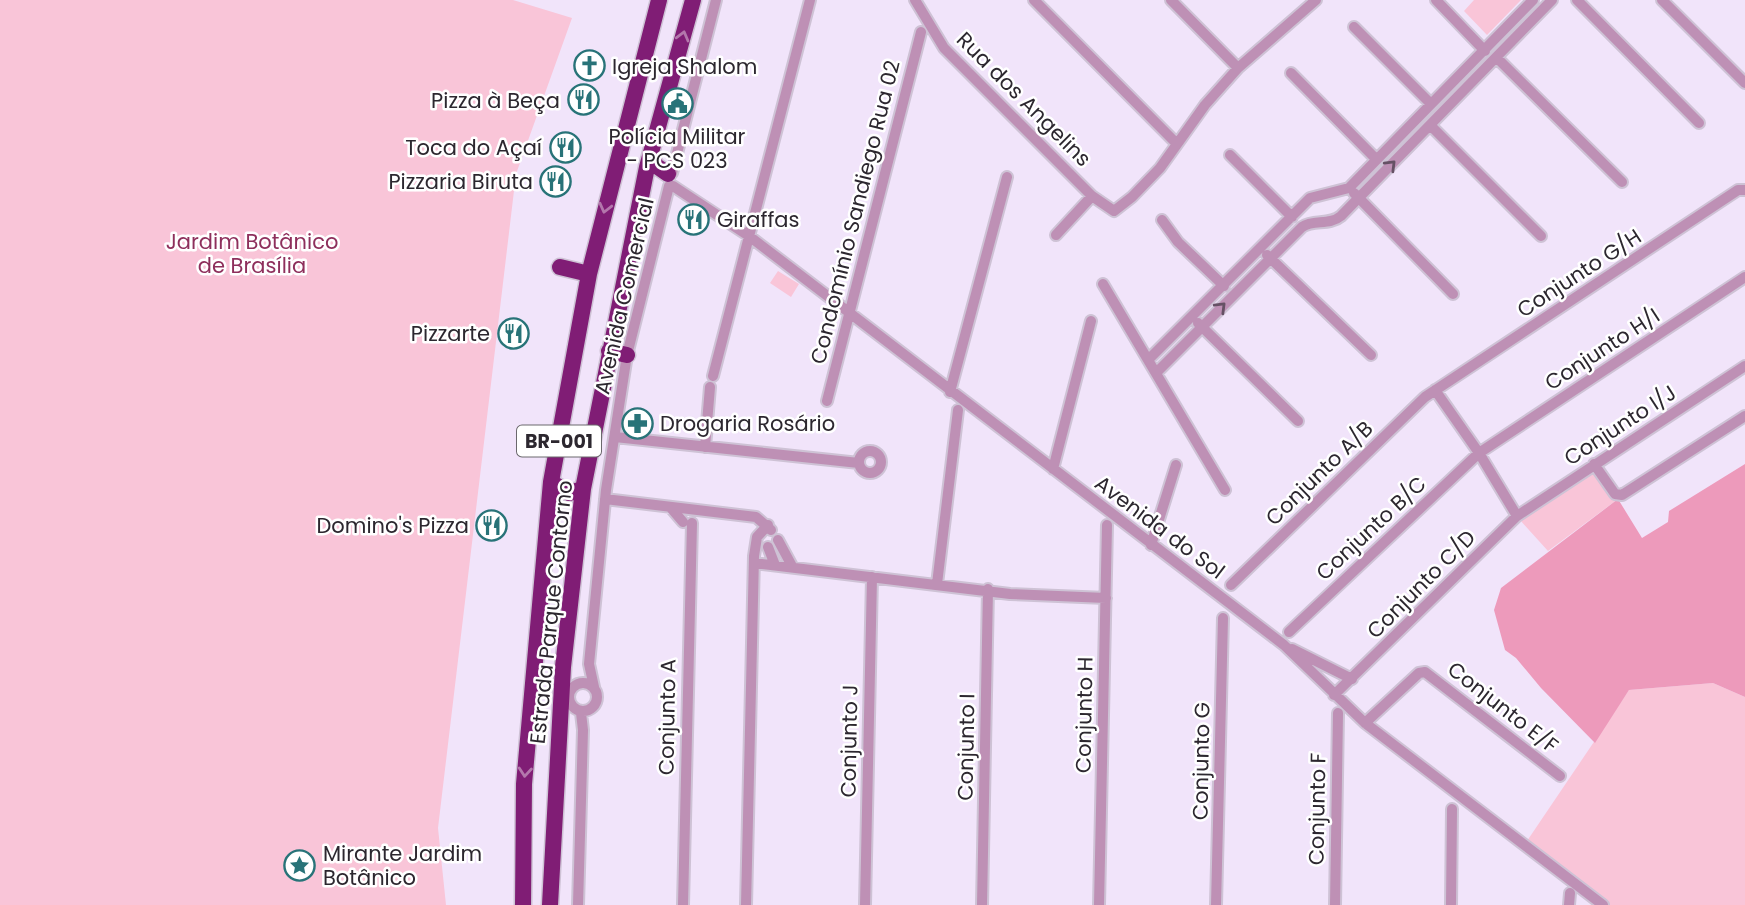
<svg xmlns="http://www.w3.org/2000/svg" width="1745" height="905" viewBox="0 0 1745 905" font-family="Poppins,sans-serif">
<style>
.green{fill:#f9c5d8}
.forest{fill:#ed9abb}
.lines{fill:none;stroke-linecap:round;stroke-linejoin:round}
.minor-casing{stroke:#cec2d5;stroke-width:14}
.highway-casing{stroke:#cec2d5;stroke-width:19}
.minor{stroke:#be90b5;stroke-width:10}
.highway{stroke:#801d75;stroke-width:16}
.oneway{stroke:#b377ac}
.oneway2{stroke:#665165}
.labels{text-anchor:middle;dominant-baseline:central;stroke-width:5;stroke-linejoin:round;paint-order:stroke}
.shield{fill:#fff;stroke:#6b686d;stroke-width:2}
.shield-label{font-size:19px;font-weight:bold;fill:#2c272f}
.poi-label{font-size:21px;fill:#2c272f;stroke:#fff;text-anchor:end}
.street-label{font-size:21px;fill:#2c272f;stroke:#fff}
.park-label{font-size:21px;fill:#8e2f5c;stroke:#fff}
</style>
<rect width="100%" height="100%" fill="#f1e4fa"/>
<!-- green -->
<path class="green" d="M0,0H513L572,18L516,174L438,828L446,905H0Z
M1474,0H1521L1487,35L1464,11Z
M778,271L799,284L791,297L770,283Z
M1594,468L1618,499L1548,551L1520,520L1529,511Z
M1713,683L1745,697V905H1609L1527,841L1629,690Z"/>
<!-- forest -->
<path class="forest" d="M1745,464V697L1713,683L1629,690L1595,743L1541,688L1516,658L1505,650L1494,610L1501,588L1618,499L1642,538L1668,522L1669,511Z"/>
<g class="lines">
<defs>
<path id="minor" d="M915,0L944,48L1092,196L1114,211L1132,197L1160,168L1205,105L1238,68L1316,0
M1034,0L1177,144
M1171,0L1238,68
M1436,0L1485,51
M1577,0L1699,123
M1662,0L1745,83
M1354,27L1431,104
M1497,58L1622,182
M1291,73L1376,159
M1430,125L1541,236
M1230,155L1292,217
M672,173L716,0
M673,186L749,236L1284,645L1365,723L1603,905
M1354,193L1453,294
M1162,220L1178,242L1224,286
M1056,235L1092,196
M1267,255L1371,355
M1103,284L1225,490
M1198,323L1298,421
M1148,360L1310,198L1349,188L1533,0
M1156,373L1302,227C1314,219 1329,226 1341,216L1552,0
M713,376L810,0
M1435,390L1479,453L1517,516
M950,392L1007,177
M827,401L921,32
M615,437L859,463
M705,447L710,387
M859 462a11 11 0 1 1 22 0a11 11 0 1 1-22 0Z
M1594,464L1615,494L1622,495L1745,416
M1053,469L1091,321
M605,499L756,517L771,530
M671,508L683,522
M778,540L792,566
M1151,545L1176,465
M768,547L775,565
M754,563L1010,594L1106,598
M937,584L958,410
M1231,585L1425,397L1738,190H1745
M1289,632L1479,453L1745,277
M1292,649L1352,679
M569 697a14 14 0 1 1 28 0a14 14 0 1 1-28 0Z
M594,687L589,664L606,490L627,355L669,186
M1334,695L1517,516L1745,366
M1365,723L1419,673L1425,672L1560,776
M578,905L583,730L581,713
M683,905L692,523
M746,905L754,556L757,537L768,525
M865,905L872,577
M982,905L988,589
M1099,905L1107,525
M1216,905L1223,618
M1335,905L1338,713
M1451,905L1452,809
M1569,905L1570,893"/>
<path id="highway" d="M651,153L655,165L668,174
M560,267L589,274
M609,351L627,355
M551,482L569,493L583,489
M523,905L524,784L551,482L589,274L659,0
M550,905L563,667L583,489L647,167L693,0"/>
</defs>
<!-- minor casing -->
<use href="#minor" class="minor-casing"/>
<!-- highway casing -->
<use href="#highway" class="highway-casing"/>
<!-- minor -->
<use href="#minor" class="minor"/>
<!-- highway -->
<use href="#highway" class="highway"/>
</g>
<!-- one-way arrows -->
<defs><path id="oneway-chevron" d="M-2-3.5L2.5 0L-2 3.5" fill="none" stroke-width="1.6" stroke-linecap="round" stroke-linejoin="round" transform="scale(1.75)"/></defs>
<g class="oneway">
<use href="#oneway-chevron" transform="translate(683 36) rotate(-75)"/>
<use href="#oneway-chevron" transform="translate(605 208) rotate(104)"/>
<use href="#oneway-chevron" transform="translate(525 772) rotate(95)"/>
</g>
<g class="oneway2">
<use href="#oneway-chevron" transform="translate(1391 165) rotate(-45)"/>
<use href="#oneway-chevron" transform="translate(1221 307) rotate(-45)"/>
</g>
<!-- icons -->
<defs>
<symbol id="church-ring" viewBox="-11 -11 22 22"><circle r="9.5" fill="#fff" stroke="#287378" stroke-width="1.5"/><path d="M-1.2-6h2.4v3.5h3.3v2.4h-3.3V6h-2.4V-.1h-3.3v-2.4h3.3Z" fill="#287378"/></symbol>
<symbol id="restaurant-ring" viewBox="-11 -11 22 22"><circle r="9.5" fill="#fff" stroke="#287378" stroke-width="1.5"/><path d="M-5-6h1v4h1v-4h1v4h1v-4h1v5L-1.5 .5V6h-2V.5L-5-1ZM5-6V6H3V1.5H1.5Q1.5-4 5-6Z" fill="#287378"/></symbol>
<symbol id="civic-ring" viewBox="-11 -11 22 22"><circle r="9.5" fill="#fff" stroke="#287378" stroke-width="1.5"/><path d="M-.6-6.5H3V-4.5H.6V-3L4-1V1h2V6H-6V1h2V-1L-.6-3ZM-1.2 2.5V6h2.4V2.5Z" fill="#287378"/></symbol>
<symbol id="pharmacy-ring" viewBox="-11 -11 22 22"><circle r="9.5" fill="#fff" stroke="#287378" stroke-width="1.5"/><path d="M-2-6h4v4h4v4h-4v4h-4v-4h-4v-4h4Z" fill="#287378"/></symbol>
<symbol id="sight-ring" viewBox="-11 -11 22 22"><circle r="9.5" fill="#fff" stroke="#287378" stroke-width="1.5"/><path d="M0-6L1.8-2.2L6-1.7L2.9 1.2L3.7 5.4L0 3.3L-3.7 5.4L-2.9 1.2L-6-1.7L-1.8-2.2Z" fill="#287378"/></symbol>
</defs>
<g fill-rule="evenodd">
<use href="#church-ring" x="572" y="48" width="35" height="35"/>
<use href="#restaurant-ring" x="566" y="82" width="35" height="35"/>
<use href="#civic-ring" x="660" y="86" width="35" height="35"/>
<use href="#restaurant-ring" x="548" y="130" width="35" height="35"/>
<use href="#restaurant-ring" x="538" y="164" width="35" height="35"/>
<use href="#restaurant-ring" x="676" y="202" width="35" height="35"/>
<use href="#restaurant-ring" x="496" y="316" width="35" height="35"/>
<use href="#pharmacy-ring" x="620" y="406" width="35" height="35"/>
<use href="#restaurant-ring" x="474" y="508" width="35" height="35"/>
<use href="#sight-ring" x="282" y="848" width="35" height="35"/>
</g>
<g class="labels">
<!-- shield labels -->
<rect class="shield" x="517" y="425.5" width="84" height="31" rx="5"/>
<g class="shield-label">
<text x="559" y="441">BR-001</text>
</g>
<!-- poi labels -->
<g class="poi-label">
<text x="612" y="66" text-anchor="start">Igreja Shalom</text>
<text x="560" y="100">Pizza à Beça</text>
<text x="677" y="136" text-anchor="middle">Polícia Militar<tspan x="677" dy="24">- PCS 023</tspan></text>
<text x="542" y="147">Toca do Açaí</text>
<text x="533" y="181">Pizzaria Biruta</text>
<text x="717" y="219" text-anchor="start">Giraffas</text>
<text x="490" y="333">Pizzarte</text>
<text x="660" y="423" text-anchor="start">Drogaria Rosário</text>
<text x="469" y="525">Domino's Pizza</text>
<text x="323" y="853" text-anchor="start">Mirante Jardim<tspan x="323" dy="24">Botânico</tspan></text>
</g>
<!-- street labels -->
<g class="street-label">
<text transform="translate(1024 99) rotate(45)">Rua dos Angelins</text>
<text transform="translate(855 212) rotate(-76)">Condomínio Sandiego Rua 02</text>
<text transform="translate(1579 273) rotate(-33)">Conjunto G/H</text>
<text transform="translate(624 296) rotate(-77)">Avenida Comercial</text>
<text transform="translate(1602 349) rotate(-33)">Conjunto H/I</text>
<text transform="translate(1620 425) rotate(-33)">Conjunto I/J</text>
<text transform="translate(1319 473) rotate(-44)">Conjunto A/B</text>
<text transform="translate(1160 527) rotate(37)">Avenida do Sol</text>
<text transform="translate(1371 528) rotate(-43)">Conjunto B/C</text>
<text transform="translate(1421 584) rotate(-45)">Conjunto C/D</text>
<text transform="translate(551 612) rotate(-84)">Estrada Parque Contorno</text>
<text transform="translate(1503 707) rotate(38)">Conjunto E/F</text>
<text transform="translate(1084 715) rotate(-89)">Conjunto H</text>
<text transform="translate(667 717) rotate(-89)">Conjunto A</text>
<text transform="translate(849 741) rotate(-89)">Conjunto J</text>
<text transform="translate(966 747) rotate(-89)">Conjunto I</text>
<text transform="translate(1201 761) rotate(-89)">Conjunto G</text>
<text transform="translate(1317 809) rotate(-89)">Conjunto F</text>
</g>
<!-- park labels -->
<g class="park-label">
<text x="252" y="241">Jardim Botânico<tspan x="252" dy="24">de Brasília</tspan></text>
</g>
</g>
</svg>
